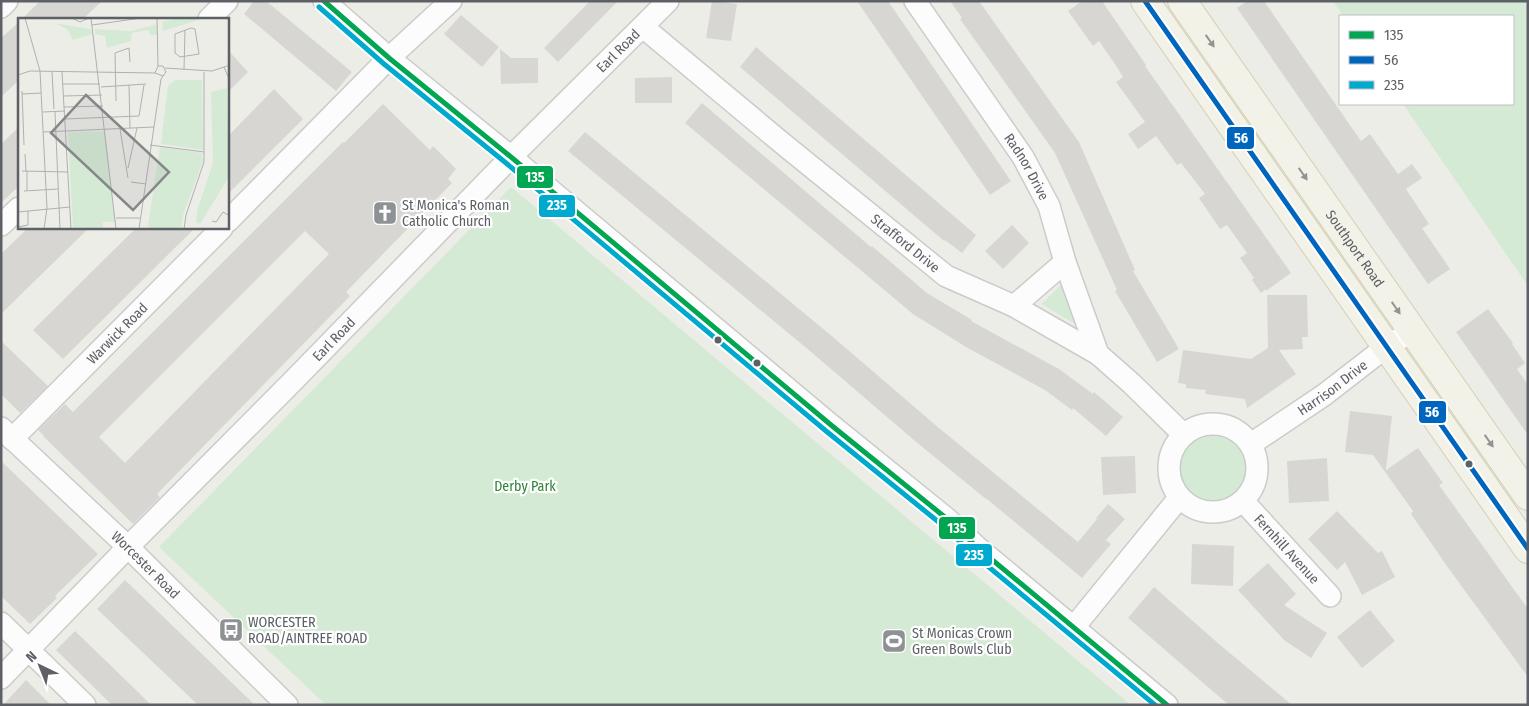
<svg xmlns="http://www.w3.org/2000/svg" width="1529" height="706" viewBox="0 0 1529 706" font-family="'Fira Sans Condensed',sans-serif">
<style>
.green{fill:#d5ead4}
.building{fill:#d7d6d3;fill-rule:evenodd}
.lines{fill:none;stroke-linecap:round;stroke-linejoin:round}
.minor-casing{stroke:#cacbca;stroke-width:24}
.primary-casing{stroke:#d5cfb5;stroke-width:30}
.minor{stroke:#fcfcfc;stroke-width:21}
.primary{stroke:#f3f2e8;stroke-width:28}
.bus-1-casing{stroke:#fff;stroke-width:9}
.bus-2-casing{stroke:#fff;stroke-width:9}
.bus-3-casing{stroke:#fff;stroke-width:9}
.bus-1{stroke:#00a651;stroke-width:5}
.bus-2{stroke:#0065bd;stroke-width:5}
.bus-3{stroke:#00a9ce;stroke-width:5}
.oneway{fill:#929494}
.bus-dot{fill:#5d6166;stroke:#fff;stroke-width:2}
.labels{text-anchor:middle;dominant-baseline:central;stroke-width:4.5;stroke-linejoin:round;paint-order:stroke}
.street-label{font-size:14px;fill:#5d6166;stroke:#fff}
.poi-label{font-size:14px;fill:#5d6166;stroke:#fff;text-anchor:start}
.park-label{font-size:14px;fill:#31813a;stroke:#fff}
.inset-road{fill:none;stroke:#afb1b0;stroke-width:1}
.view{fill:#85888b;fill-opacity:0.15;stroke:#85888b;stroke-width:2.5}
.inset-edge{fill:none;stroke:#5d6166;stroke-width:2.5}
.line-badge{stroke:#fff;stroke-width:2}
.badge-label{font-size:14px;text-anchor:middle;font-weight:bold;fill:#fff}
</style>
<rect width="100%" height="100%" fill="#edede8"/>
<!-- green -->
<path class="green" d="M1333,1H1528V286L1403,104H1513V16H1343Z
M511,187L1131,705H326L159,547Z
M1063,283L1078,321L1075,324L1041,304Z
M1180 469a33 33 0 1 1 66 0a33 33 0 1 1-66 0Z"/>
<!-- building -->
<path class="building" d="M40,1H102L83,19H22Z
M254,1H266L352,72L336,91L244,14Z
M590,1H618L558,62L544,48Z
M712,1L737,4L731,41L706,38Z
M857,1H888L1011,181L990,195Z
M950,1H979L1079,142L1135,270L1133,271L1179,349L1157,362L1115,291L1117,290L1055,153L960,19L962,18Z
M1082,1H1102L1146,65L1145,66L1291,273L1266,291V289L1261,293L1252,280L1254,278L1240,258L1247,253L1227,225L1220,229L1199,198L1205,194L1181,163L1177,165L1156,136L1138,149L1128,134L1145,122L1116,82L1123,77L1115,64L1099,41L1093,46L1068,11Z
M1247,1H1264L1361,141L1370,134L1398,174L1412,164L1422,178L1406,189L1429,224L1422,228L1450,269L1428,284L1237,8Z
M461,15L499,47L482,67L444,34Z
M19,22V80L1,97V38Z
M756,47L976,235L962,253L945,240L944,241L740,67Z
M500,49L511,58H538V83L501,84Z
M228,50L248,72L228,92Z
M672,77V103H635V78Z
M274,89L303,119L228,194V136Z
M702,103L838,219L871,247L872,246L927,293L972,320L971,321L1059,369L1093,394L1094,392L1123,417L1106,436L1073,408L1072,410L1045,390L966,347L913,314L685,123Z
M383,104L430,150L433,146L456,169L448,179L452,183L346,292L350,296L157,494L160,497L133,524L43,436H44L38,430L65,404L73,412L343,142L344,143ZM305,231L329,254L125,463L99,437Z
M19,127V186L1,203V144Z
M585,132L833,337L939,428L1078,542L1097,519L1096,518L1108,504L1125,519L1106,540L1111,544L1082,578L987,499H986L915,441L810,351L568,151Z
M1012,225L1029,243L1003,269L985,251Z
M28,228H89L1,314V254Z
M136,228H195L63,359L33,330Z
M1267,295H1307L1308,337H1302L1303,349L1279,350L1296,374L1247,408L1245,399L1205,394L1206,390L1186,388V384L1178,383L1183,350L1251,359L1268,348Z
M1488,309L1513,343L1512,344L1525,363L1517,369L1528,385V435L1456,332Z
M1,341L48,386L20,413L1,394Z
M1350,411L1392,416L1386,470L1418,448L1443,483L1439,485L1528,609V677L1449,569L1411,514L1413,511L1373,455L1345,452Z
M1135,456L1136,493L1103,495L1101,457Z
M1327,458L1329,501L1289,503L1287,461Z
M1,461L98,554L55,596L57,598L30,624L1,596Z
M1337,511L1378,553L1382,551L1395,577L1362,595L1345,562L1337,570L1308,539Z
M1192,544L1234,546L1233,586L1191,584Z
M1268,563L1296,594L1284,605L1327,633L1311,658L1284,640L1238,590Z
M125,580L255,705H198L97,609Z
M1154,587L1219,644L1292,705H1229L1201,681L1128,618Z
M1370,610L1395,641L1362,668L1337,637Z
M75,631L135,689L151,705H112L56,650Z
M26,680L51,705H3Z"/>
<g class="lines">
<defs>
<g id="minor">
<path d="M324,1L389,58L511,157L831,425L946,518L978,548L1167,705"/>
<path id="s1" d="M915,1L1023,157L1049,206L1065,262L1098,354"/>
<path d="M1,7L7,1"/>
<path d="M209,19L227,1"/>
<path id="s2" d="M643,27L782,143L946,276L1014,306L1098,354L1132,384L1184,435"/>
<path d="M228,221L389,58L451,1"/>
<path d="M1,225L19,208"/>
<path d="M1014,306L1065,262"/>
<circle cx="1213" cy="468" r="44"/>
<path id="s3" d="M1,428L128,547L287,705"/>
<path id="s4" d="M12,439L222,228"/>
<path id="s5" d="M1251,444L1324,395L1386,347L1412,331"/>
<path id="s6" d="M1243,501L1330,596"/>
<path d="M1,623L85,705"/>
<path d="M1074,627L1179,498"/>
<path id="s7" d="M1,678L128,547L294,380L511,157L668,1"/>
</g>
<g id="primary">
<path d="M1145,1L1528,549"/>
<path id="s8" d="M1182,1L1528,496"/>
</g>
</defs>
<!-- minor casing -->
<use href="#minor" class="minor-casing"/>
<!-- primary casing -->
<use href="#primary" class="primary-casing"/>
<!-- minor -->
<use href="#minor" class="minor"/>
<!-- primary -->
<use href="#primary" class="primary"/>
<defs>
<path id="bus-1" d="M324,1L389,58L511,157L831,425L946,518L978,548L1167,705"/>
<path id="bus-2" d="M1145,1L1528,549"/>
<path id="bus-3" d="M319,7L384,64L506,163L826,431L941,524L973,554L1155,705"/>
</defs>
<!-- bus-1 casing -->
<use href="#bus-1" class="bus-1-casing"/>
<!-- bus-2 casing -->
<use href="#bus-2" class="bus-2-casing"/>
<!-- bus-3 casing -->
<use href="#bus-3" class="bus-3-casing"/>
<!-- bus-1 -->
<use href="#bus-1" class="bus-1"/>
<!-- bus-2 -->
<use href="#bus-2" class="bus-2"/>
<!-- bus-3 -->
<use href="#bus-3" class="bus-3"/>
</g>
<!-- one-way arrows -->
<defs><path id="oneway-solid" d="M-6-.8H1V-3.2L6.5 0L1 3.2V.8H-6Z" transform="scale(1.25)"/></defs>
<g class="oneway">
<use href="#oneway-solid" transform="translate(1210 41) rotate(55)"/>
<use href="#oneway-solid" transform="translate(1303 174) rotate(55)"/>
<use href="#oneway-solid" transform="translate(1396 308) rotate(55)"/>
<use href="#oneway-solid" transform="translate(1489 441) rotate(55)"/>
</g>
<!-- icons -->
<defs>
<symbol id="church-square" viewBox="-11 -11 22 22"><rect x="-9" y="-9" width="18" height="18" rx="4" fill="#8f9294" stroke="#fff"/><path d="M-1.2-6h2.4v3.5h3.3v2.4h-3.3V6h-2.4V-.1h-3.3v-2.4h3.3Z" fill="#fff"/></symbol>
<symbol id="bus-square" viewBox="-11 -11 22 22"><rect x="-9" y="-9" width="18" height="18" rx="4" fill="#8f9294" stroke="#fff"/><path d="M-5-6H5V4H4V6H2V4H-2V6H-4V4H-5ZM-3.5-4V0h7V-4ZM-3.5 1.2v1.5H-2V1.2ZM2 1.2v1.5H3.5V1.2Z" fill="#fff"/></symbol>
<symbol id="stadium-square" viewBox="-11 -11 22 22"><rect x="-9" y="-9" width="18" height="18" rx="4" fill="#8f9294" stroke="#fff"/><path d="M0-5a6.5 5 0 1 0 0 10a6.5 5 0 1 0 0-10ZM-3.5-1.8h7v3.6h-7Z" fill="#fff"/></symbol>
</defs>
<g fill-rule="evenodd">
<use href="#church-square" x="371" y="199" width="28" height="28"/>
<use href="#bus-square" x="217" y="616" width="28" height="28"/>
<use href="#stadium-square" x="880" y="627" width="28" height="28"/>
</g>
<!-- markers -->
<g class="bus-dot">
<circle cx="718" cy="340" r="4.5"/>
<circle cx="757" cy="363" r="4.5"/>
<circle cx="1469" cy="464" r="4.5"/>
</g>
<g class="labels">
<!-- street labels -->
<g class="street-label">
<text stroke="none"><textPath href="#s7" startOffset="880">Earl Road</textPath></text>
<text stroke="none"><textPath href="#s1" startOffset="200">Radnor Drive</textPath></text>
<text stroke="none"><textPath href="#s2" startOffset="340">Strafford Drive</textPath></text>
<text stroke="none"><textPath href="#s8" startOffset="302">Southport Road</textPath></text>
<text stroke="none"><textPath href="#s4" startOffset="149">Warwick Road</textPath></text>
<text stroke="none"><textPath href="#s7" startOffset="475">Earl Road</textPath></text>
<text stroke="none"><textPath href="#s5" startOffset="99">Harrison Drive</textPath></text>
<text stroke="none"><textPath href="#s6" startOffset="65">Fernhill Avenue</textPath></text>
<text stroke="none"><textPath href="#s3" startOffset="199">Worcester Road</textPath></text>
</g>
<!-- poi labels -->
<g class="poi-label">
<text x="402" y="205">St Monica's Roman<tspan x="402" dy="16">Catholic Church</tspan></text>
<text x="248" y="622">WORCESTER<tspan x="248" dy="16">ROAD/AINTREE ROAD</tspan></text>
<text x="912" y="633">St Monicas Crown<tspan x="912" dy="16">Green Bowls Club</tspan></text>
</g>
<!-- park labels -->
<g class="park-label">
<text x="525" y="486">Derby Park</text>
</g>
</g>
<!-- overview -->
<g transform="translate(18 18)">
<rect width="211" height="211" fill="#edede8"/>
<path d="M158,0H187L145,13L144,4ZM36,5L73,11L74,16L55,22L49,11ZM138,6L140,16L133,18L130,12L114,15L113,23L89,30L87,18L77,16V11L114,13ZM157,62H184L185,132L143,126L150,68ZM209,70L211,159L182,206L178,204L179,193L195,145L193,74ZM87,113L97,204H85V211H55L50,114ZM142,129L184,135L185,143L165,197L163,211H134L130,208Z" fill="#d5ead4"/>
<path class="inset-road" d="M7,0L22,53L29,190L26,211M54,0L62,4L71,0M73,0L98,211M139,0L140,48M74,7L123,0M173,10L177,11L181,36L162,39L157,35V16ZM206,49L212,63M147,50L194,53L212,47M166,52L167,12M34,54L36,91M44,54L53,211M0,57L12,53L137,55M45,66H82M111,67L112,110M83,69L128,66M4,73L6,127M4,76L23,75M46,78L84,77M98,83L97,35L111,30L112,44M46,89L85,88M25,94L47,93M37,94L42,211M47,101L121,98L126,67M102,111L110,160M25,114L136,109M132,127L186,134M7,136L8,153M110,150L119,110M4,153L50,154M9,153V172M113,164L128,166M6,173L40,171M0,194L52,189M98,200H122M194,203L198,204L205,194L212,198M0,209L10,207V193M121,211L143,61L148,54L145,48H140L137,55L145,58M166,211L168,197L186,144V54"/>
<path class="view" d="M68,77L151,154L115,192L33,115Z"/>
<rect width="211" height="211" class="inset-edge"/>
</g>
<g class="line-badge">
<rect x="1226" y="126" width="29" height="24" rx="5" fill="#0065bd"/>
<rect x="516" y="165" width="38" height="24" rx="5" fill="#00a651"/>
<rect x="538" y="194" width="38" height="24" rx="5" fill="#00a9ce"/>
<rect x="1418" y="400" width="29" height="24" rx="5" fill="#0065bd"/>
<rect x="938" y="516" width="38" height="24" rx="5" fill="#00a651"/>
<rect x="955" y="543" width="38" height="24" rx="5" fill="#00a9ce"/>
</g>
<g class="badge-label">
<text x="1241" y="143">56</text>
<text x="535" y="182">135</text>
<text x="557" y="210">235</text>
<text x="1432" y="417">56</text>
<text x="957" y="533">135</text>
<text x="974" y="560">235</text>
</g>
<!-- border -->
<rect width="1529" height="706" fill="none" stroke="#5d6166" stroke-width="5"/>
<!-- legend -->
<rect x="1339" y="15" width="175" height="90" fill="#ffffff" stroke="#bec0c2"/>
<rect x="1349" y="31" width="25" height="8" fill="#00a651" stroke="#bec0c2"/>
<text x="1384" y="40" font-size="15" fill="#5d6166">135</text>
<rect x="1349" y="56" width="25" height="8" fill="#0065bd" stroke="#bec0c2"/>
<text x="1384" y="65" font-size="15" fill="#5d6166">56</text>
<rect x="1349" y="81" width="25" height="8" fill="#00a9ce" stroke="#bec0c2"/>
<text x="1384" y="90" font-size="15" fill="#5d6166">235</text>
<!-- north arrow -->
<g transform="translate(40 666) rotate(317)" stroke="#ffffff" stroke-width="4" paint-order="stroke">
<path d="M0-4L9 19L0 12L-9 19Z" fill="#5d6166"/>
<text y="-8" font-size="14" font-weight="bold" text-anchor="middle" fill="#5d6166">N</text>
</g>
</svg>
